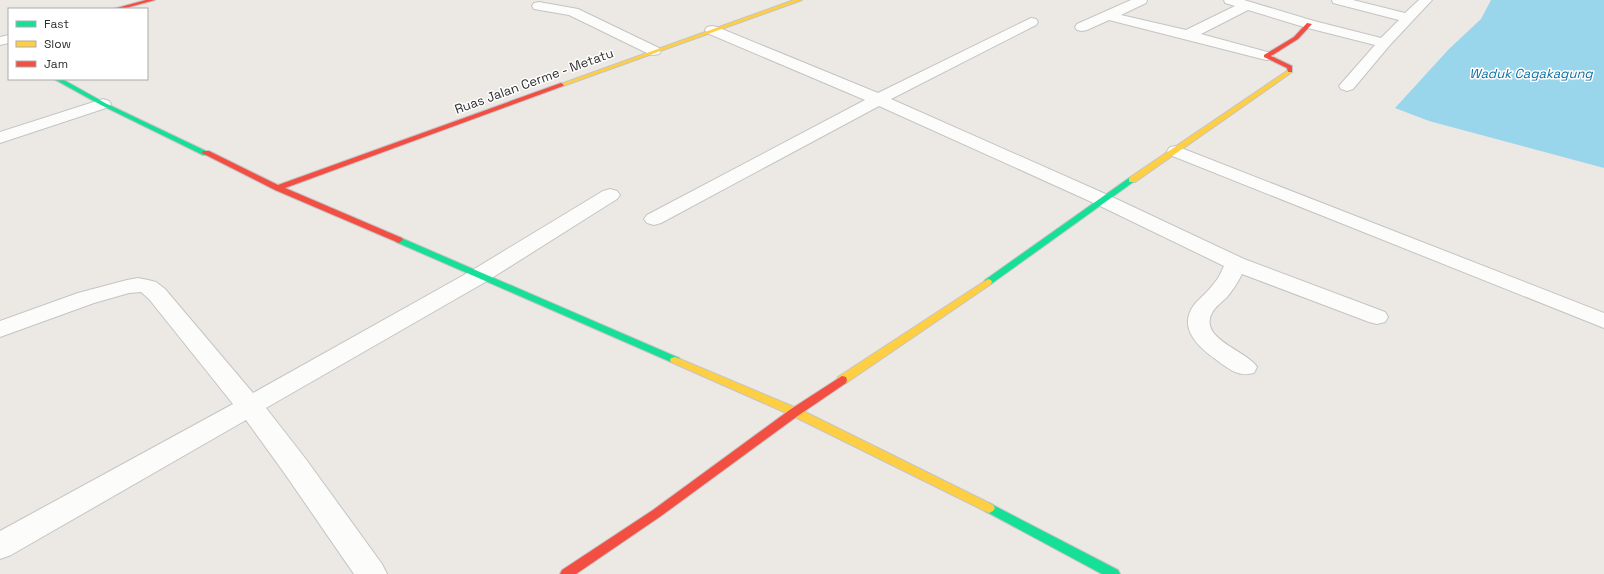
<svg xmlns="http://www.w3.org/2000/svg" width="1604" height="574" viewBox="0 0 1604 574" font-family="'Space Grotesk',sans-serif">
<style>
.water{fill:#99d6ec}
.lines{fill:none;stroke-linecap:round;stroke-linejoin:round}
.street-casing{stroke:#c5c4c5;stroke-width:2}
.fast-casing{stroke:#c5c4c5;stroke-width:2}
.slow-casing{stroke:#c5c4c5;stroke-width:2}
.jam-casing{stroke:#c5c4c5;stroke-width:2}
.street{fill:#fcfcfb;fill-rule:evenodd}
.fast{fill:#16e098;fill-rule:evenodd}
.slow{fill:#ffcf43;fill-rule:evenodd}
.jam{fill:#f24e42;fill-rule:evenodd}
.labels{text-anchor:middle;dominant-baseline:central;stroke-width:3;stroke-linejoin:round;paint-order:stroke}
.far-water-label{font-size:13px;font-style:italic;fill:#0d6fa3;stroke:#fff}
.far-street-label{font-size:13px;fill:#2e2e2e;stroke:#fff}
</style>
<rect width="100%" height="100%" fill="#ece8e4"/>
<!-- water -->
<path class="water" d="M1491,0H1604V168L1429,121L1395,108L1449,49L1481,19Z"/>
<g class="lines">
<defs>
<path id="street" d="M1131,0H1147L1146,3L1121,15L1186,30L1235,6L1225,3L1224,0H1244L1314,21L1381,38L1399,20L1333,3L1332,0H1353L1405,13L1419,0H1432L1389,46L1353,89L1347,91L1341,89L1339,86L1375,45L1304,27L1248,10L1201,34L1271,53L1273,56L1271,59L1266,60L1109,20L1087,30L1082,31L1077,30L1075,27L1077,24Z
M539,2L578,9L659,48L661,51L659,54L654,55L649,54L569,15L534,9L532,6L534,3Z
M1031,18L1036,19L1038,22L1036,25L891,99L1110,196L1244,259L1385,312L1388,317L1385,322L1377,324L1369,322L1242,274C1238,282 1233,290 1227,297C1222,302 1215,307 1212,313C1198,339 1248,351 1257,367L1254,373C1239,377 1230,370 1218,361C1199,348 1177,328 1194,305C1201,297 1209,291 1215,282C1219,278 1221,272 1224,266L1096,204L879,106L661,223L654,225L647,223L644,219L647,215L865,100L707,33L705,30L707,27L712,26L717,27L878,93Z
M9,35V43L0,45V37Z
M103,99L109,101L111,104L109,107L0,143V132Z
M1176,146L1604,313V328L1170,155L1167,151L1170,147Z
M610,189L617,191L620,195L617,199L487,281L266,408L305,458L382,564L387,574H354L285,474L246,420L11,555L0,559V531L233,404L149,299L141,292L129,293L94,303L0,337V321L78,293L127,280L138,278L148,280L156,282L165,289L253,393L471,271L603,191Z"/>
<path id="fast" d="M54,79H62L105,103L210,153L209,155H203L101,105Z
M1129,178H1135L1136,180L991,284H985L984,282L985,280Z
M399,237L679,358L680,360L679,362H671L396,242L395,240Z
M989,503L1118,570L1120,574H1102L985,511L983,508L985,505Z"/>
<path id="slow" d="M794,0H802L563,86L558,85Z
M1290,69L1292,70V72L1135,182H1129V178Z
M988,279L991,280L992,282L991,284L846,383H838L837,380L838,377Z
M675,357L799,409L993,505L995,508L993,511L989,513L985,511L791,415L671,362L670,360L671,358Z"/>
<path id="jam" d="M146,0H155L122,9H113Z
M1307,23L1312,24L1298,39L1271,56L1292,66V72H1288L1287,68L1264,57V55L1294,37Z
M561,83L564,85L563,86L285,188L402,238L403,240L399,243L275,190L202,153L203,151H209L278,185Z
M842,376L846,377L847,380L846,383L799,415L661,516L576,574H560L562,570L653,510L791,409Z"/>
</defs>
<!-- street casing -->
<use href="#street" class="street-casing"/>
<!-- fast casing -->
<use href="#fast" class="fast-casing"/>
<!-- slow casing -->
<use href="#slow" class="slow-casing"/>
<!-- jam casing -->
<use href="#jam" class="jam-casing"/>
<!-- street -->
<use href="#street" class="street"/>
<!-- fast -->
<use href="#fast" class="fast"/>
<!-- slow -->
<use href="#slow" class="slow"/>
<!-- jam -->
<use href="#jam" class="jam"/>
</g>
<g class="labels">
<!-- far-water labels -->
<g class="far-water-label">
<text x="1531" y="73">Waduk Cagakagung</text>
</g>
<!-- far-street labels -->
<g class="far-street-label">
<text transform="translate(534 81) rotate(-20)">Ruas Jalan Cerme - Metatu</text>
</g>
</g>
<!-- legend -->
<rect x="8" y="8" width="140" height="72" fill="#ffffff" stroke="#ababab"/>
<rect x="16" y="21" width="20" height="6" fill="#16e098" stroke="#ababab"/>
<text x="44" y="28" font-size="12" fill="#2e2e2e">Fast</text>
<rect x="16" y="41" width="20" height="6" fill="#ffcf43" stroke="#ababab"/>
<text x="44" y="48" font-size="12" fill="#2e2e2e">Slow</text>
<rect x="16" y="61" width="20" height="6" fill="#f24e42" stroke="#ababab"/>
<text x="44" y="68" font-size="12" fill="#2e2e2e">Jam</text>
</svg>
